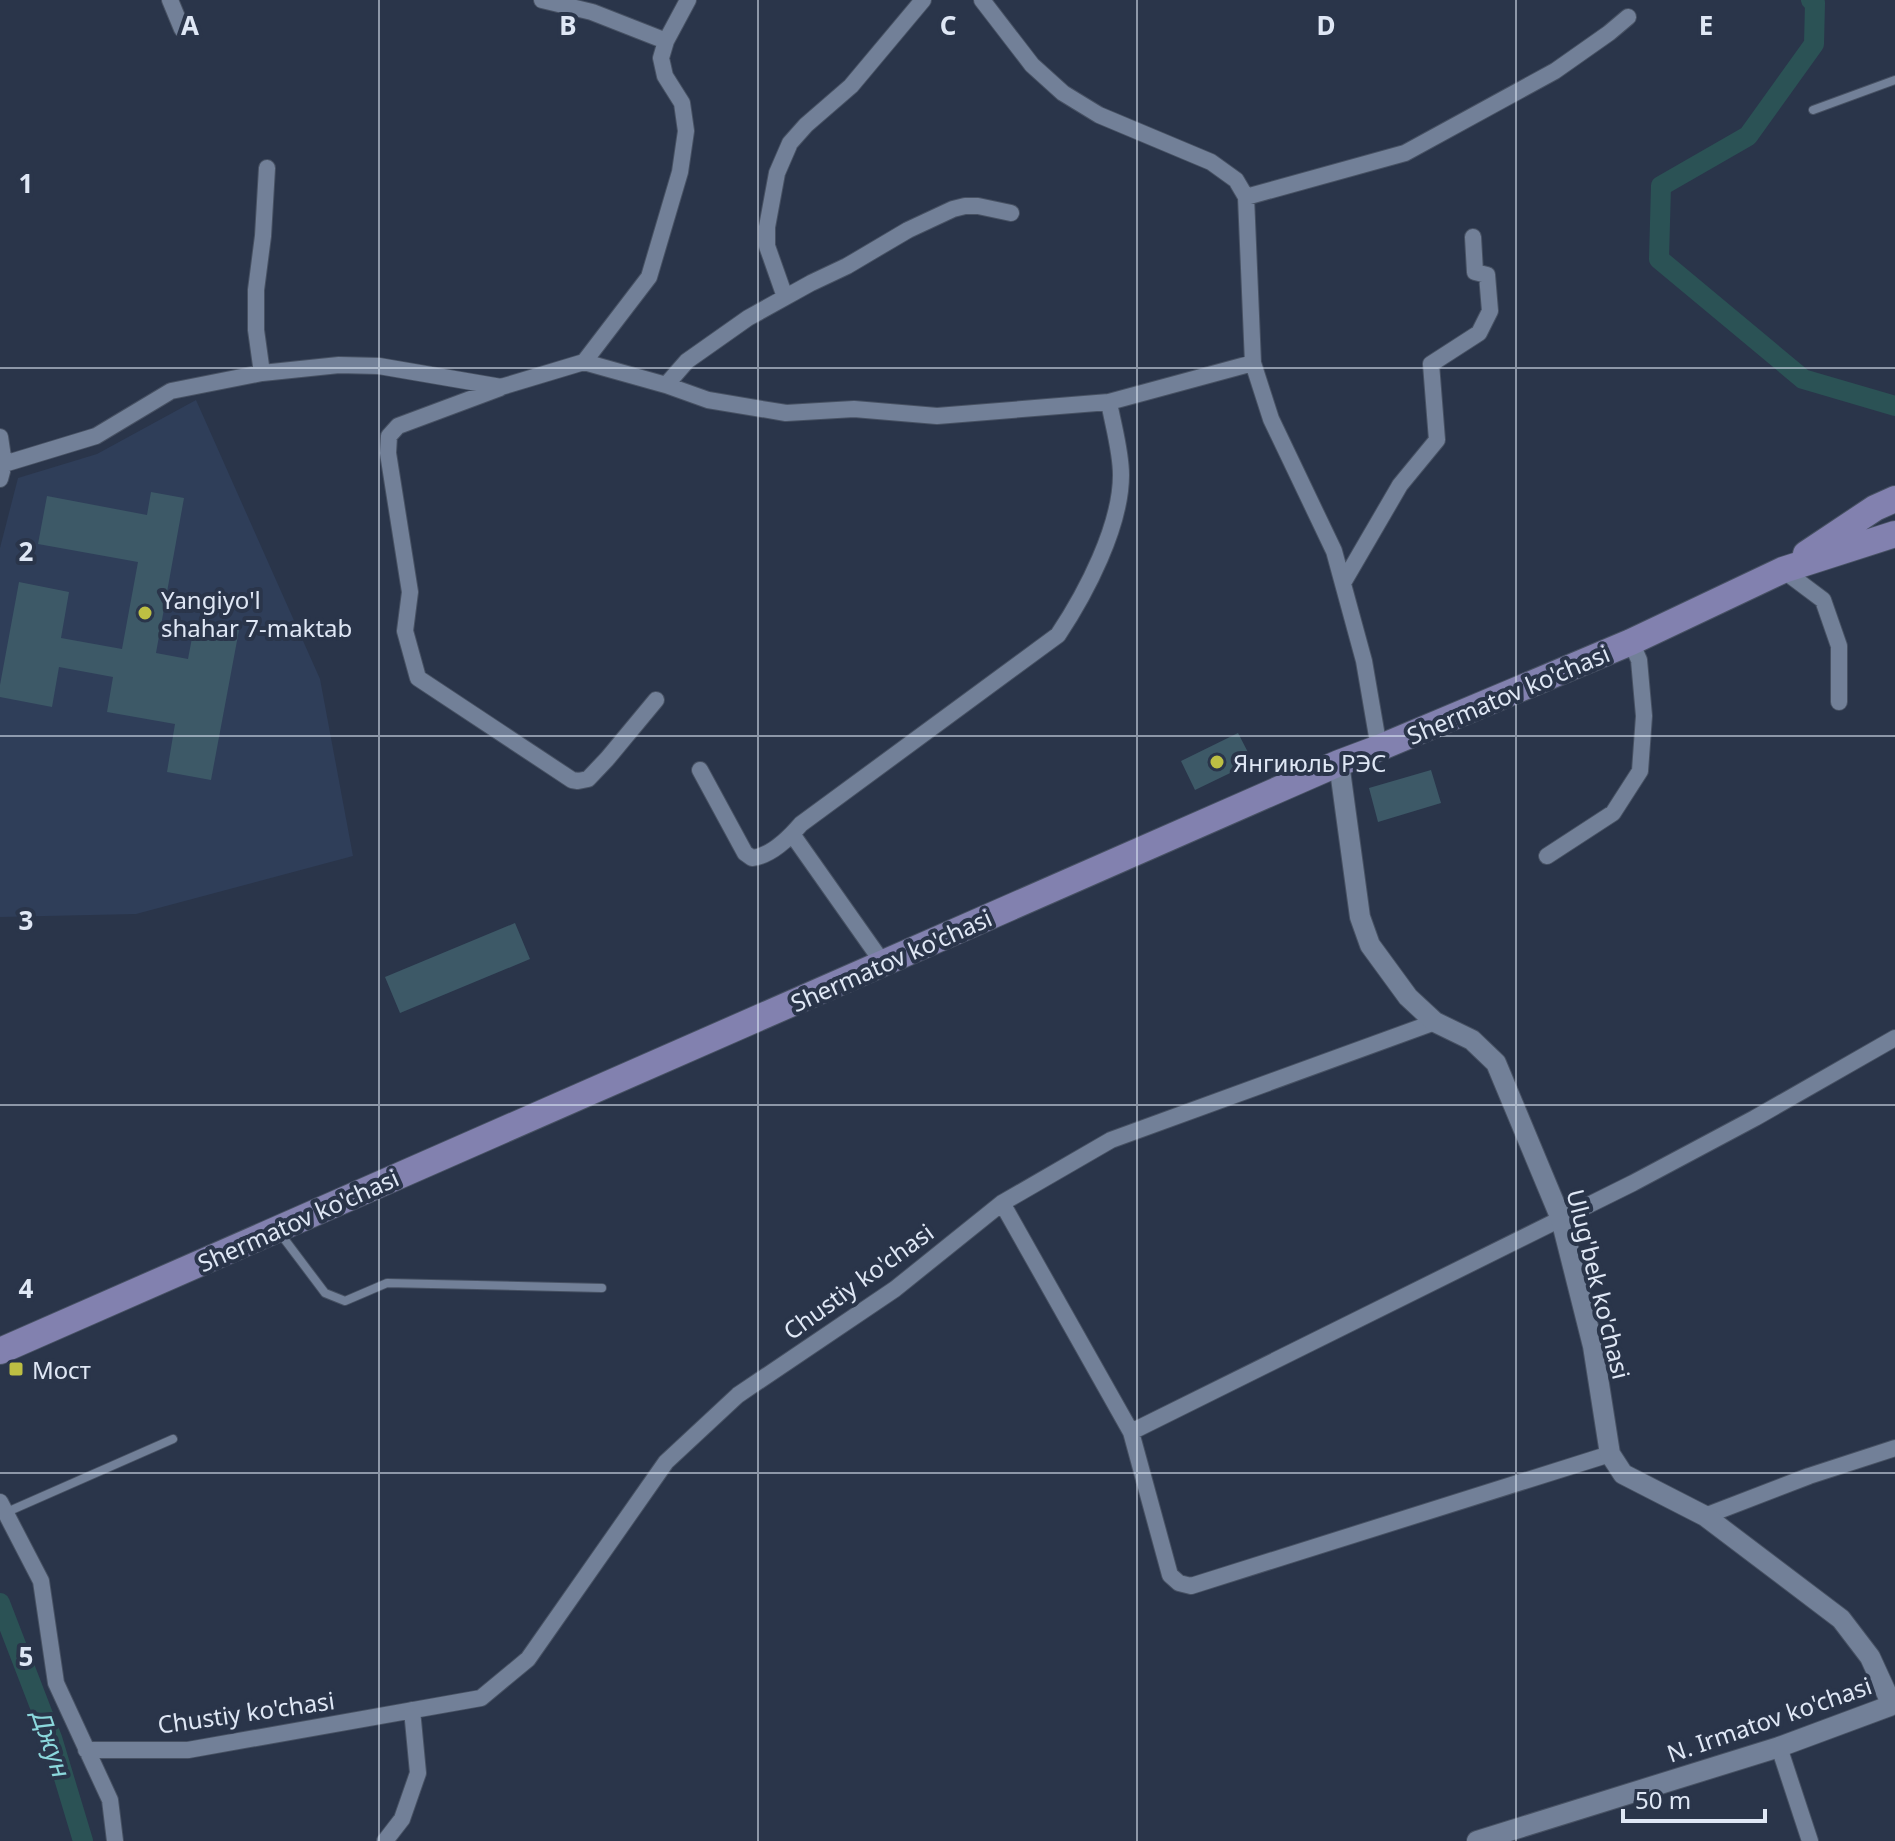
<svg xmlns="http://www.w3.org/2000/svg" width="1895" height="1841" viewBox="0 0 1895 1841" font-family="'Noto Sans',sans-serif">
<style>
.built{fill:#2f3e59}
.lines{fill:none;stroke-linecap:round;stroke-linejoin:round}
.canal{stroke:#2b5255;stroke-width:20}
.building{fill:#3d5967}
.service-casing{stroke:#475163;stroke-width:10}
.minor-casing{stroke:#475163;stroke-width:18}
.tertiary-casing{stroke:#475163;stroke-width:22}
.primary-casing{stroke:#475163;stroke-width:28}
.service{stroke:#728098;stroke-width:8}
.minor{stroke:#728098;stroke-width:16}
.tertiary{stroke:#728098;stroke-width:20}
.primary{stroke:#8281af;stroke-width:26}
.grid{fill:none;stroke:#dfe7f5;stroke-width:2;stroke-opacity:0.55}
.poi-dot{fill:#bdbf43;stroke:#2a354a;stroke-width:3}
.labels{text-anchor:middle;dominant-baseline:central;stroke-width:8;stroke-linejoin:round;paint-order:stroke}
.poi-label{font-size:24px;fill:#dfe7f5;stroke:#2a354a;text-anchor:start}
.street-label{font-size:24px;fill:#dfe7f5;stroke:#2a354a}
.water-label{font-size:26px;font-style:italic;fill:#8bd7dc;stroke:#2a354a}
.grid-label{font-size:26px;text-anchor:middle;font-weight:bold;fill:#dfe7f5;stroke:#2a354a;stroke-width:8;stroke-linejoin:round;paint-order:stroke}
</style>
<rect width="100%" height="100%" fill="#2a354a"/>
<!-- built -->
<path class="built" d="M196,400L320,679L353,856L136,914L0,917V548L18,478L97,454Z"/>
<g class="lines">
<!-- canal -->
<path class="canal" d="M1811,0L1815,3L1814,44L1748,136L1661,186L1659,259L1803,379L1895,406
M0,1603L52,1738L83,1841"/>
</g>
<!-- building -->
<path class="building" d="M151,492L184,498L156,653L188,659L195,622L239,630L211,780L167,772L175,724L107,712L113,677L59,667L52,707L0,697V685L19,582L69,592L61,638L122,649L138,562L38,544L47,496L147,515Z
M1238,733L1253,762L1195,790L1181,761Z
M1431,770L1441,803L1378,822L1369,788Z
M515,923L530,959L400,1013L385,977Z"/>
<g class="lines">
<defs>
<path id="service" d="M1813,110L1895,80
M279,1232L325,1293L345,1301L387,1283L602,1288
M7,1512L173,1439"/>
<path id="minor" d="M170,0L182,29
M542,0L592,12L666,41
M982,0L1032,65L1063,93L1099,115L1211,162L1236,180L1246,197L1253,363L1271,419L1334,551L1364,661L1379,748
M1246,197L1405,153L1555,71L1609,33L1628,17
M785,297L767,246V227L777,173L790,143L806,125L851,86L923,0
M584,362L649,277L680,172L686,131L682,103L665,76L661,58L666,41L688,0
M262,373L256,330V290L263,236L267,168
M666,385L687,361L748,318L811,283L847,266L908,230L953,209L965,206H978L1011,213
M500,388L398,426L389,436L388,453L410,592L405,631L418,678L572,780L578,781L588,779L607,759L656,700
M0,437L4,464L0,479
M4,464L96,436L171,391L262,373L339,365L379,366L501,387L584,362L666,385L708,400L786,413L854,409L937,416L1109,402L1253,363
M1783,570L1823,600L1839,646V702
M1343,583L1400,485L1437,440L1431,364L1479,333L1490,311L1487,275L1475,272L1473,237
M700,770L745,853L752,858C770,856 789,838 801,824L1058,635C1086,593 1121,526 1121,475C1121,451 1113,425 1109,402
M792,834L883,963
M1547,856L1613,813L1640,771L1644,716L1639,660L1631,642
M1002,1203L1131,1432L1170,1575L1179,1583L1191,1586L1610,1454
M1131,1432L1633,1183L1755,1118L1895,1038
M0,1502L41,1581L56,1683L110,1800L115,1841
M1705,1516L1809,1476L1895,1448
M1779,1747L1810,1841
M86,1750H188L481,1698L528,1659L666,1462L738,1395L895,1289L1002,1203L1111,1140L1435,1022
M385,1841L402,1819L418,1773L412,1710"/>
<path id="tertiary" d="M1339,763L1360,917L1370,945L1408,997L1435,1022L1472,1040L1496,1063L1561,1219L1593,1346L1610,1454L1623,1474L1705,1516L1841,1619L1870,1657L1892,1705
M1477,1841L1779,1747L1895,1704"/>
<path id="primary" d="M1806,554L1875,508L1895,499
M0,1351L1339,763L1379,748L1631,642L1783,570L1895,534"/>
</defs>
<!-- service casing -->
<use href="#service" class="service-casing"/>
<!-- minor casing -->
<use href="#minor" class="minor-casing"/>
<!-- tertiary casing -->
<use href="#tertiary" class="tertiary-casing"/>
<!-- primary casing -->
<use href="#primary" class="primary-casing"/>
<!-- service -->
<use href="#service" class="service"/>
<!-- minor -->
<use href="#minor" class="minor"/>
<!-- tertiary -->
<use href="#tertiary" class="tertiary"/>
<!-- primary -->
<use href="#primary" class="primary"/>
</g>
<!-- grid -->
<path class="grid" d="M379,0V1841M758,0V1841M1137,0V1841M1516,0V1841M0,368H1895M0,736H1895M0,1105H1895M0,1473H1895"/>
<!-- markers -->
<g class="poi-dot">
<circle cx="145" cy="613" r="8"/>
<circle cx="1217" cy="762" r="8"/>
<rect x="8" y="1361" width="16" height="16" rx="4"/>
</g>
<g class="labels">
<!-- poi labels -->
<g class="poi-label">
<text x="161" y="599">Yangiyo'l<tspan x="161" dy="28">shahar 7-maktab</tspan></text>
<text x="1233" y="762">Янгиюль РЭС</text>
<text x="32" y="1369">Мост</text>
</g>
<!-- street labels -->
<g class="street-label">
<text transform="translate(1508 694) rotate(-23)">Shermatov ko'chasi</text>
<text transform="translate(891 960) rotate(-24)">Shermatov ko'chasi</text>
<text transform="translate(298 1220) rotate(-24)">Shermatov ko'chasi</text>
<text transform="translate(858 1281) rotate(-36)">Chustiy ko'chasi</text>
<text transform="translate(1599 1284) rotate(76)">Ulug'bek ko'chasi</text>
<text transform="translate(246 1712) rotate(-8)">Chustiy ko'chasi</text>
<text transform="translate(1769 1719) rotate(-19)">N. Irmatov ko'chasi</text>
</g>
<!-- water labels -->
<g class="water-label">
<text transform="translate(52 1744) rotate(71)">Джун</text>
</g>
</g>
<g class="grid-label">
<text x="190" y="35">A</text>
<text x="568" y="35">B</text>
<text x="948" y="35">C</text>
<text x="1326" y="35">D</text>
<text x="1706" y="35">E</text>
<text x="26" y="193">1</text>
<text x="26" y="561">2</text>
<text x="26" y="930">3</text>
<text x="26" y="1298">4</text>
<text x="26" y="1666">5</text>
</g>
<!-- scale -->
<path d="M1623 1809v12h142v-12" fill="none" stroke="#dfe7f5" stroke-width="4"/>
<text x="1635" y="1809" font-size="24" fill="#dfe7f5" stroke="#2a354a" stroke-width="6" paint-order="stroke">50 m</text>
</svg>
